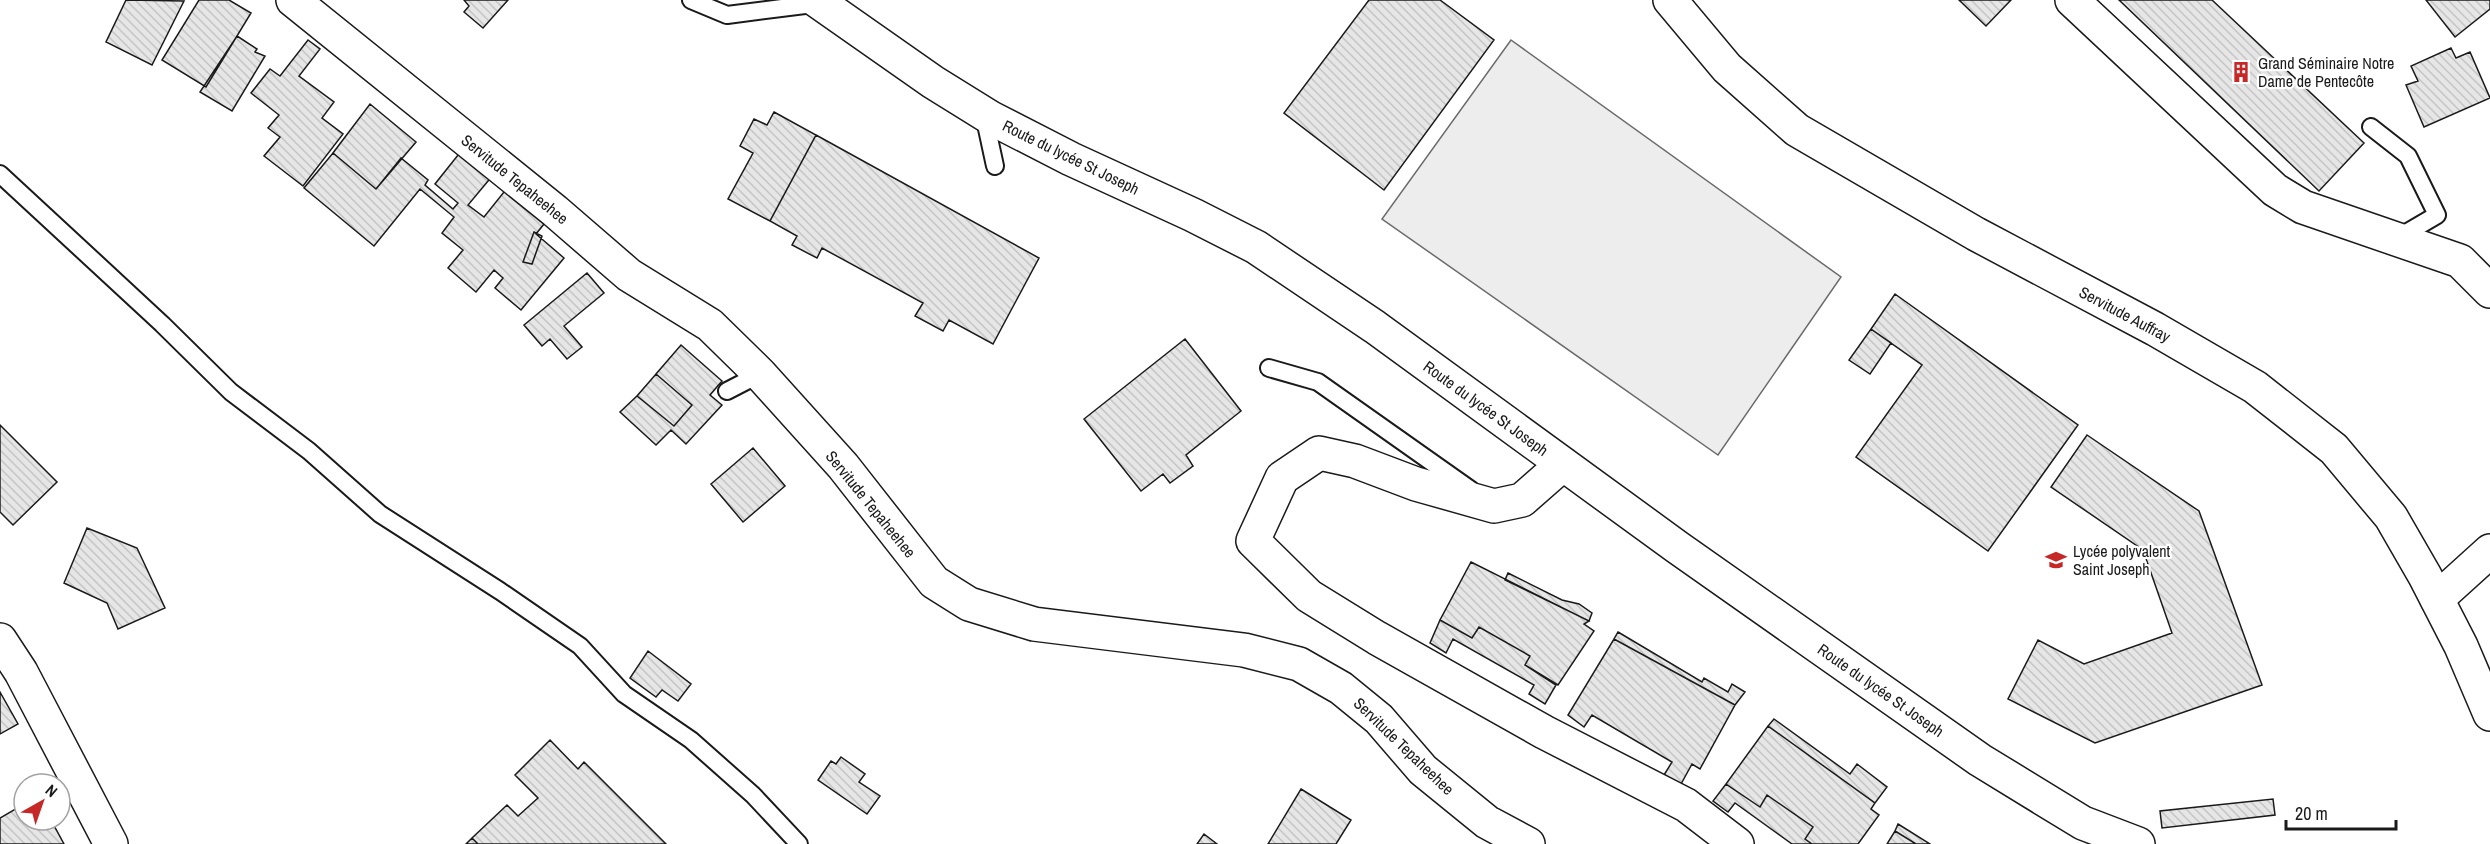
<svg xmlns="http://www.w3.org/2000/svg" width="2490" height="844" viewBox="0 0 2490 844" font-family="'Archivo Narrow',sans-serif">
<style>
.pitch{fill:#ededed;stroke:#6a6a6a;stroke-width:1.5}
.building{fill:url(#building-back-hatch);stroke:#1a1a1a;stroke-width:1.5}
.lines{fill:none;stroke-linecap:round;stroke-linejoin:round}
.lane-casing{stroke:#1a1a1a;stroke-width:20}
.street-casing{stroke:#1a1a1a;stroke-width:36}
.secondary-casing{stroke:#1a1a1a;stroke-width:36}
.lane{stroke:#fff;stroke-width:16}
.street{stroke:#fff;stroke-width:33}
.secondary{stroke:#fff;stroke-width:33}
.labels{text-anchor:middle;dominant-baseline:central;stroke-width:4.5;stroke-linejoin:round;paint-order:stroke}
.poi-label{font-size:16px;fill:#1a1a1a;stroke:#fff;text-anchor:start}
.street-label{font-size:16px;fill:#1a1a1a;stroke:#fff}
</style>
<defs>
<pattern id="building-back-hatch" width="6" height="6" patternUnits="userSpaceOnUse" patternTransform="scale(1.5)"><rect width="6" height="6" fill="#e6e6e6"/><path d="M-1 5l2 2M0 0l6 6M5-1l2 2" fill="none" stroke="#c5c5c5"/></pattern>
</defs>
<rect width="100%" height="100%" fill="#fff"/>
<!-- pitch -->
<path class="pitch" d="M1511,40L1841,277L1718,455L1382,219Z"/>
<!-- building -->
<path class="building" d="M126,0L184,1L152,65L106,42Z
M199,0H229L251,13L206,87L162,60Z
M464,0H508L483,28L464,12L469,6Z
M1369,0H1440L1494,40L1384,190L1284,113Z
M1959,0H2011L1986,26Z
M2119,0H2212L2364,143L2319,191Z
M2426,0H2490V9L2455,37Z
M237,36L257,49L255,52L265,56L232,111L200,92Z
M308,40L320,49L299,76L334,102L322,118L343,134L303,186L264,156L280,137L268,128L279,115L251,93L270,69L280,76Z
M2451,48L2456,58L2470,52L2490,98L2424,127L2406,85L2418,81L2411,66Z
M370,104L416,142L376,189L333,153Z
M774,112L816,135L770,221L728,199L753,153L740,146L754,119L767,125Z
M816,135L1039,258L993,344L949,320L943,331L915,316L923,303L822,248L817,258L792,245L797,236L770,221Z
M462,150L493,175L468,205L484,217L508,187L548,219L536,234L564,258L521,310L495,288L503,278L494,270L476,292L448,268L463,250L442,233L454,217L420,189L374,246L304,188L333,153L376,189L401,158L428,180L425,185L453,209L458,203L435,184Z
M534,232L542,236L532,264L523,262Z
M587,273L604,293L564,326L582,347L567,359L550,339L542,346L524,325Z
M1895,294L2078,425L1988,551L1856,457L1922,365L1871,329Z
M1871,329L1891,343L1870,374L1849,360Z
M1185,339L1241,411L1186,455L1193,466L1170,483L1163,474L1141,491L1084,419Z
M681,345L722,381L710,395L722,405L686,444L671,430L656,445L620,412L637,396L674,426L692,405L656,374Z
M656,374L692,405L674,426L637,396Z
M0,425L57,482L13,525L0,512Z
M2087,435L2199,511L2262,685L2095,743L2008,699L2038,640L2084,664L2172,633L2143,550L2051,487Z
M753,448L785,486L743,522L711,484Z
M87,528L137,548L165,608L118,629L107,603L64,583Z
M1471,562L1589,621L1584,624L1594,631L1558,685L1525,665L1530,656L1479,627L1472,638L1440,620Z
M1508,573L1562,600L1579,604L1592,613L1589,621L1505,580Z
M1440,620L1472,638L1479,627L1530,656L1525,665L1556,685L1545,704L1529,694L1534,685L1453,639L1446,653L1430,643Z
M1618,632L1702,682L1704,678L1728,692L1732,684L1745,692L1735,705L1614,639Z
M1614,639L1735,705L1700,769L1692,764L1681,784L1664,775L1672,762L1592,715L1584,727L1568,715Z
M648,651L691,684L678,701L662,690L656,697L630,678Z
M0,692L18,724L0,734Z
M1774,719L1850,774L1857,764L1887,787L1875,803L1768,726Z
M1768,726L1875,803L1871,809L1879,815L1858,844H1812L1805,839L1813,827L1767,795L1760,807L1726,784Z
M550,740L578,769L584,762L666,844H478L472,838L507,805L518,816L538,798L515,775Z
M841,757L865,774L859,782L880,796L867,814L818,780L831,761L836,764Z
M1726,784L1760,807L1767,795L1813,827L1805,839L1812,844H1792L1735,803L1728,812L1713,801Z
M1301,789L1351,820L1336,844H1268Z
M2273,799L2275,815L2162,828L2160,811Z
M24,804V820H51L64,844H0V818Z
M1898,824L1930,844H1916L1895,831Z
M1895,831L1916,844H1887Z
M1204,834L1217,844H1197Z
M472,838L478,844H466Z"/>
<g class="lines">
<defs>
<path id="lane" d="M691,0L727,15L821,3
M984,115L995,166
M2371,127L2408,156L2437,215L2396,239
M0,174L162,324L231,392L309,451L380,514L500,591L580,646L624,694L691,740L753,795L799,844
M1269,368L1318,382L1471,490
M727,391L760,374"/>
<path id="street" d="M293,0L555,211L629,275L710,325L760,374L843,466L934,582L969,604L1034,624L1244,650L1299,664L1341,688L1379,719L1423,770L1487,822L1528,844
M816,0L933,82L991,118L1071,159L1193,215L1256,247L1375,327L1677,547L1980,760L2083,823L2138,844
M2072,0L2275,190L2303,207L2460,261L2490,291
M1563,464L1522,500L1494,506L1416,484L1355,461L1319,453L1282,478L1253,541L1309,596L1377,638L1544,732L1686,805L1737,844
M2437,599L2490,551
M0,640L21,672L111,844"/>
<path id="secondary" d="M1670,0L1727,68L1797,130L1976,234L2155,329L2255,387L2334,449L2391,517L2425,576L2461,646L2490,714"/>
</defs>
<!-- lane casing -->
<use href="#lane" class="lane-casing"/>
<!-- street casing -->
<use href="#street" class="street-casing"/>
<!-- secondary casing -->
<use href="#secondary" class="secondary-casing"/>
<!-- lane -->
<use href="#lane" class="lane"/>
<!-- street -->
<use href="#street" class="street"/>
<!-- secondary -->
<use href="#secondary" class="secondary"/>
</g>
<!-- icons -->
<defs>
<symbol id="building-bare" viewBox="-9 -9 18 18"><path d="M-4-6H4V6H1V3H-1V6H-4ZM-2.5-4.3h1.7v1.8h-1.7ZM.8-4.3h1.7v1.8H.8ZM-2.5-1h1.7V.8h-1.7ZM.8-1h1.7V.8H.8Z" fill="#c62828" stroke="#fff" stroke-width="2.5" paint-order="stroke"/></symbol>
<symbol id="school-bare" viewBox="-9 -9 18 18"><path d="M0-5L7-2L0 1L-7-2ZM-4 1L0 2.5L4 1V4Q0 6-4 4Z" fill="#c62828" stroke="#fff" stroke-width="2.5" paint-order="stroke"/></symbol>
</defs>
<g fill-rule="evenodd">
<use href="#building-bare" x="2226" y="57" width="30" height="30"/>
<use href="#school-bare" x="2041" y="545" width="30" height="30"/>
</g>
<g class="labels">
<!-- poi labels -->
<g class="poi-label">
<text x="2258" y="63">Grand Séminaire Notre<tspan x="2258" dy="18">Dame de Pentecôte</tspan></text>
<text x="2073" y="551">Lycée polyvalent<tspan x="2073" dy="18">Saint Joseph</tspan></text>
</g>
<!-- street labels -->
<g class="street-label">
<text transform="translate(1071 157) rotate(26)">Route du lycée St Joseph</text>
<text transform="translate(515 179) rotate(39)">Servitude Tepaheehee</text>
<text transform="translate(2125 314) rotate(28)">Servitude Auffray</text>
<text transform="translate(1486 408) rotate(36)">Route du lycée St Joseph</text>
<text transform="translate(871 504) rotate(51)">Servitude Tepaheehee</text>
<text transform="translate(1881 690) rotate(35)">Route du lycée St Joseph</text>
<text transform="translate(1404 746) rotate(44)">Servitude Tepaheehee</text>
</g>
</g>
<!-- north arrow -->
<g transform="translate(42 802) rotate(40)"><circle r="28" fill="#ffffff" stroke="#a3a3a3" stroke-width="1.5"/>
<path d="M0-4.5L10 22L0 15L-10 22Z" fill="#c62828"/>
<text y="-9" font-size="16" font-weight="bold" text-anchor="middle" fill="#1a1a1a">N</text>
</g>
<!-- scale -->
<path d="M2286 820v9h110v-9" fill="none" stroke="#1a1a1a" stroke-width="3"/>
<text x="2295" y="820" font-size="18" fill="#1a1a1a" stroke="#ffffff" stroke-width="4.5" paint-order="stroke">20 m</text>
</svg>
